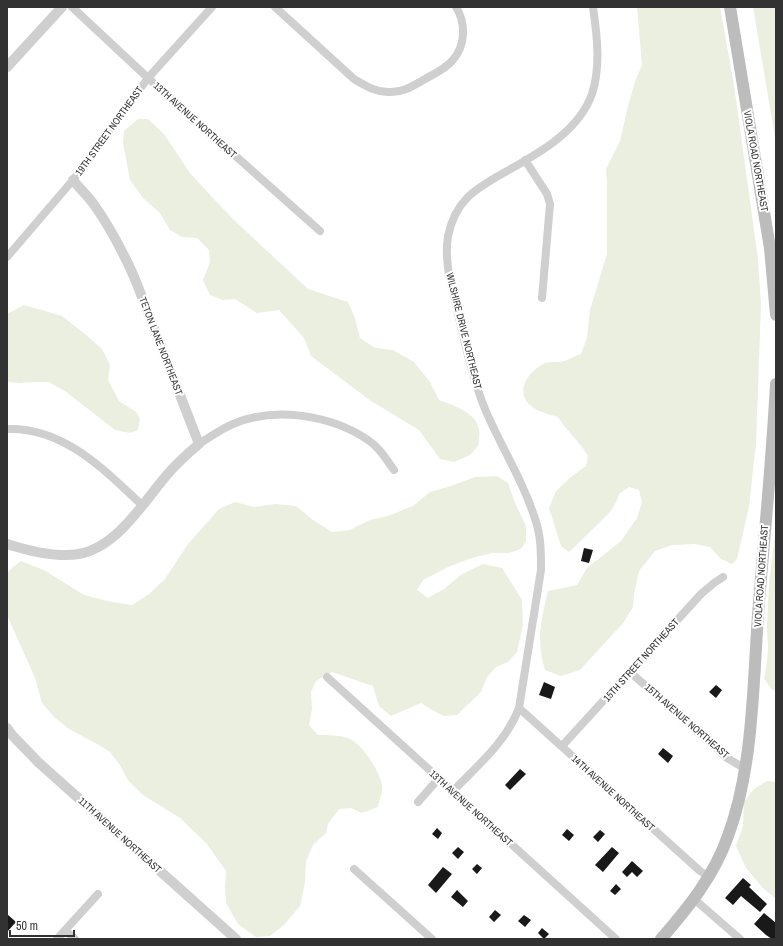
<svg xmlns="http://www.w3.org/2000/svg" width="783" height="946" viewBox="0 0 783 946" font-family="'Archivo Narrow',sans-serif">
<style>
.green{fill:#eaefdf}
.building{fill:#191919}
.lines{fill:none;stroke-linecap:round;stroke-linejoin:round}
.minor{stroke:#cfcfcf;stroke-width:8}
.tertiary{stroke:#cfcfcf;stroke-width:10}
.secondary{stroke:#bcbcbc;stroke-width:12}
.labels{text-anchor:middle;dominant-baseline:central;stroke-width:4;stroke-linejoin:round;paint-order:stroke}
.street-label{font-size:10px;fill:#323232;stroke:#fff}
</style>
<rect width="100%" height="100%" fill="#fff"/>
<!-- green -->
<path class="green" d="M637,7H720L734,85L758,259L761,304L756,443L749,507L737,559L732,564L721,559L710,547L695,544L672,545L655,551L639,571L634,594L633,607L623,623L580,670L561,676L545,670C536,641 541,620 548,591L577,585L587,568L621,541L637,518L642,502L639,490L629,487L619,494C614,511 606,516 594,528C585,536 578,544 569,552L561,546L549,508L556,491L571,477L586,466L588,456C579,441 567,431 558,417C548,414 534,411 527,402C516,387 531,370 545,363C551,361 558,363 564,361C569,360 575,356 581,354L587,338L590,310L607,254V183L606,169L620,141L629,102L636,79L642,65Z
M753,7H776V143Z
M138,119H148L164,134L190,173L212,197L235,221L308,289L348,302L355,318L360,338L375,348L393,350L414,362L430,382L439,400C453,405 477,413 479,430C480,435 479,441 478,446L470,455L454,462L440,459L419,430L371,401L311,356L304,338L279,310L257,313L235,299L223,300L210,295L203,280L210,262L209,250L197,238L182,237L170,230L160,213L143,198L130,180L123,143L124,131Z
M24,305L62,316L86,335L102,349L110,365L108,380L119,401L136,412L140,419L138,430L130,433L115,430L65,391L49,382H35L20,383L7,382V314Z
M497,476L508,483L515,503L526,526V541L521,549L509,553H492L472,558L448,567L423,580L417,590L428,598L444,589L462,574L483,564L502,568L522,600L523,624L517,652L508,662L496,667L487,677L481,692L457,715L444,716L430,709L421,703L391,716L379,706L373,686L332,672L316,681L311,692L312,709L309,725L318,735C327,735 345,735 352,740C363,746 381,773 382,786C383,792 379,801 378,807L362,813L351,808L339,809L328,824L326,833L313,845L306,861L305,882L300,906L284,925L270,936L256,937L238,924L226,903L225,886L226,871L207,844L180,818L143,795L128,780L120,765L110,752L99,745L69,729L54,717L42,703L35,678L7,615V573L13,567L21,561L44,570L84,595L107,601L132,605L149,594L165,579L188,544L219,509L235,502L254,507L275,504L296,506L313,520L332,532L350,530L370,520L388,516L413,506L430,492L451,486L475,477Z
M776,527V691L771,689L764,678L767,662L768,647L767,627L769,583Z
M767,781L776,782V899L762,887L746,868L736,846L743,826L744,802L754,789Z"/>
<!-- building -->
<path class="building" d="M584,548L593,550L589,563L581,561Z
M544,682L555,687L551,699L539,695Z
M716,685L722,690L716,698L709,692Z
M663,748L673,756L668,763L658,754Z
M520,769L526,774L510,790L505,785Z
M437,828L442,833L438,839L432,834Z
M567,829L574,835L569,841L562,835Z
M600,830L605,834L598,842L593,837Z
M458,847L464,852L458,859L452,853Z
M612,847L619,853L603,872L595,865Z
M632,861L643,871L637,877L632,872L627,877L622,872Z
M477,864L482,868L477,874L472,869Z
M443,867L452,874L436,893L428,885Z
M743,878L751,885L749,887L767,904L760,912L741,896L733,905L725,898Z
M616,884L621,889L615,895L610,891Z
M457,890L468,901L463,907L451,897Z
M495,910L501,915L494,922L489,917Z
M764,913L776,923V939H772L766,935L754,924Z
M7,914L16,922L7,932Z
M524,915L531,920L525,927L518,921Z
M542,928L549,934L544,939L538,933Z"/>
<g class="lines">
<!-- minor -->
<path class="minor" d="M72,7L148,78L320,231
M275,7L354,79C366,86 377,93 391,92C404,92 413,86 425,79C434,74 445,69 452,61C466,46 466,23 456,7
M525,160L547,194L550,204L542,298
M7,257L73,180L148,78L212,7
M7,429C64,427 104,470 142,505
M199,444C210,437 221,429 233,424C275,406 331,415 368,440C379,447 386,459 394,470
M630,672L727,758L744,768
M327,677L616,939
M519,708L700,871L709,877
M562,746L701,594L714,583L723,577
M453,791C478,765 506,742 519,708L541,570C541,553 541,537 536,522C524,482 501,447 485,409C472,377 465,343 457,309C451,285 444,261 448,236C451,222 457,208 467,198C478,187 493,179 507,171C539,153 579,131 592,94C601,66 597,35 593,7
M418,802L439,778
M354,869L432,939
M694,899L740,939
M65,930L75,939
M57,939L98,894"/>
<!-- tertiary -->
<path class="tertiary" d="M7,67L62,7
M7,544C29,551 56,558 79,554C117,547 143,503 166,476C176,464 187,454 199,444L135,279C124,254 111,229 95,206C89,197 80,189 73,180
M7,728L12,735L38,762L236,939"/>
<!-- secondary -->
<path class="secondary" d="M730,7L765,218L770,248L776,315
M661,939C688,908 714,876 728,836C753,769 753,686 758,615C764,538 772,461 776,384"/>
</g>
<g class="labels">
<!-- street labels -->
<g class="street-label">
<text transform="translate(195 120) rotate(42)">13TH AVENUE NORTHEAST</text>
<text transform="translate(109 131) rotate(-54)">19TH STREET NORTHEAST</text>
<text transform="translate(756 161) rotate(80)">VIOLA ROAD NORTHEAST</text>
<text transform="translate(464 331) rotate(76)">WILSHIRE DRIVE NORTHEAST</text>
<text transform="translate(161 346) rotate(69)">TETON LANE NORTHEAST</text>
<text transform="translate(761 576) rotate(-86)">VIOLA ROAD NORTHEAST</text>
<text transform="translate(641 660) rotate(-48)">15TH STREET NORTHEAST</text>
<text transform="translate(687 721) rotate(41)">15TH AVENUE NORTHEAST</text>
<text transform="translate(613 793) rotate(42)">14TH AVENUE NORTHEAST</text>
<text transform="translate(471 808) rotate(42)">13TH AVENUE NORTHEAST</text>
<text transform="translate(120 835) rotate(42)">11TH AVENUE NORTHEAST</text>
</g>
</g>
<!-- border -->
<rect width="783" height="946" fill="none" stroke="#323232" stroke-width="16"/>
<!-- scale -->
<path d="M10 930v6h64v-6" fill="none" stroke="#323232" stroke-width="2"/>
<text x="16" y="930" font-size="12" fill="#323232" stroke="#ffffff" stroke-width="3" paint-order="stroke">50 m</text>
</svg>
